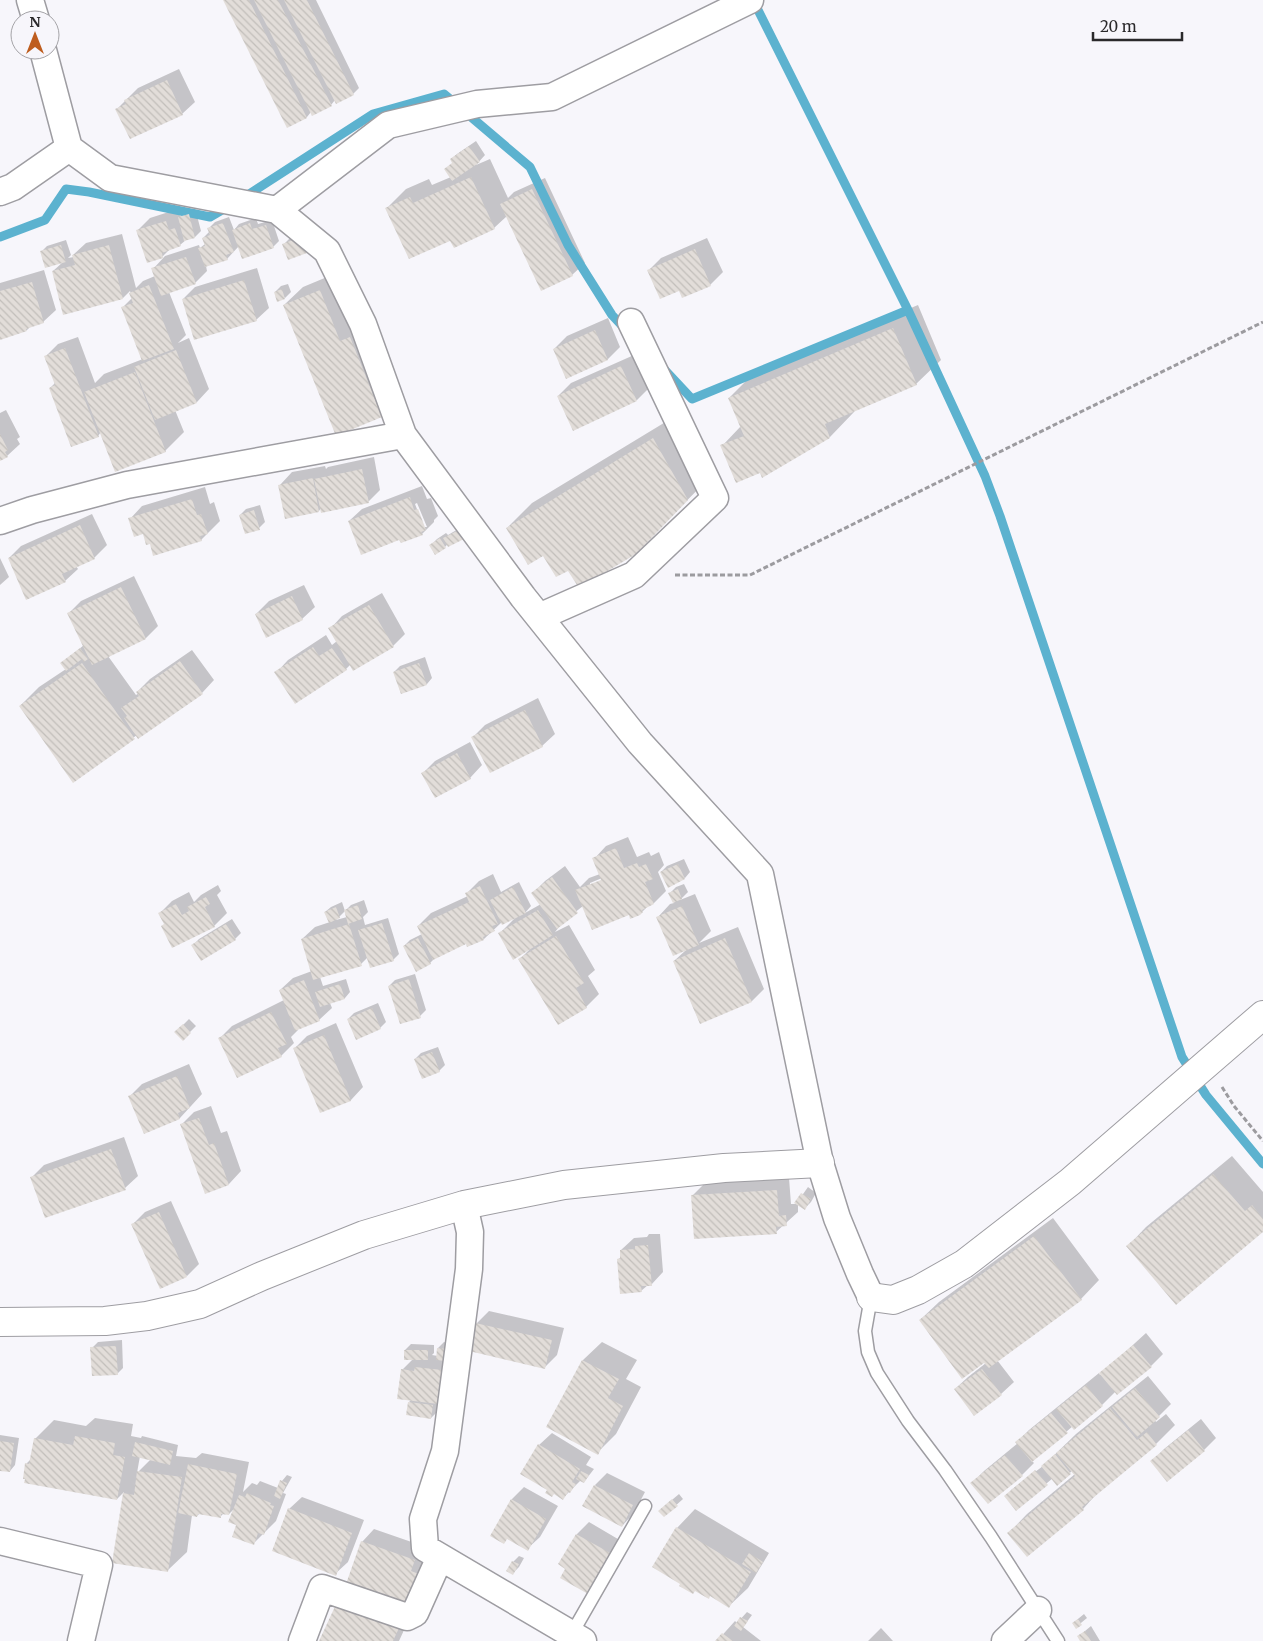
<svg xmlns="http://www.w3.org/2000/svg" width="1263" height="1641" viewBox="0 0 1263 1641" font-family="Merriweather,serif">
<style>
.shadow{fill:#0003;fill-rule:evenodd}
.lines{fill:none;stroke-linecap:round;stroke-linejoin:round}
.stream{stroke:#5cb2cf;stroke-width:9}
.building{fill:url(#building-back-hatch)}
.lane-casing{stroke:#9e9da2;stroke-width:15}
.street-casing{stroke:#9e9da2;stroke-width:29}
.secondary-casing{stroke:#9e9da2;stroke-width:30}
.path{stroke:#9c9b9f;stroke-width:3;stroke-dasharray:5 2.5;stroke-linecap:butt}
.lane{stroke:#fff;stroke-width:12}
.street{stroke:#fff;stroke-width:26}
.secondary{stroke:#fff;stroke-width:28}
</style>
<defs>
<pattern id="building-back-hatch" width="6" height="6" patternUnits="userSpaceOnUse" patternTransform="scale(1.25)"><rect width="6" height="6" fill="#e2ddd9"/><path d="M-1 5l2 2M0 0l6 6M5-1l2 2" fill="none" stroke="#c2beba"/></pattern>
</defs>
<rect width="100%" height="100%" fill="#f7f6fb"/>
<!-- shadow -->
<path class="shadow" d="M225,0H316L359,88L353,94L335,100L331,105L311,112L307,117L288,126Z
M179,69L195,102L182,114L117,109L138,88Z
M476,141L485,155L476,165L490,159L508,198L514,192L545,178L585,263L572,275L507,216L494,228L451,239L387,208L406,189L429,179L432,185L451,177L453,162L451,159L457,154Z
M195,208L201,231L195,237L186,240L180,245L171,248L162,257L138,230L150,218L178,209L180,216L185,211Z
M229,217L234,230L239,224L256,218L258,224L272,220L279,241L273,247L239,246L227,259L206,266L207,271L195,283L169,292L186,335L178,343L189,338L209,389L197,402L175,410L184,432L165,451L101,432L98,436L50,388L55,383L45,357L58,344L78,337L95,383L104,374L143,359L123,307L132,298L130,291L123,298L53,271L63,262L41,252L47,246L66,240L71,255L68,258L74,257L73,255L86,243L122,234L136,288L143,281L155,276L153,269L165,256L199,245L200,248L205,244L203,238L210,231L209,228L215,222Z
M299,235L311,247L306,252L284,244L290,238Z
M707,238L723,272L710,285L679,289L649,270L661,258Z
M257,268L269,308L256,320L183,299L195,287Z
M44,270L56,310L43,322L31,326L27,330L0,338V283Z
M339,272L400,398L381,416L284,305L303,287Z
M288,284L291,292L285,298L275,292L281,286Z
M918,305L941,360L916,384L853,411L854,412L830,437L763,476L761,471L722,446L741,426L729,398L754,373Z
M608,318L620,347L608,359L567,377L554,349L567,336Z
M634,355L649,388L637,400L558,396L571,383Z
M6,410L20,437L17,439L20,444L7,456L0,460V413Z
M677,415L712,475L660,528L568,569L543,554L507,528L532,503Z
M374,457L380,490L368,502L321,508L319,511L286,518L280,485L292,472L325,466L326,469L328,467Z
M422,486L427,499L431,498L438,516L434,520V522L422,534L349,521L362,509ZM417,503L427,527H424L415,504Z
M205,487L210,504L214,502L220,521L201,540L143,533L130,519L142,506Z
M260,505L265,522L259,528L240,515L246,509Z
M92,514L107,545L94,558L76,566L78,569L65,581L9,558L21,546Z
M465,525L445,547L431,545L437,539L446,533L448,535Z
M0,558L9,577L0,585Z
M134,576L158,626L146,638L108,656L136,695L139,693L137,692L150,679L192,650L214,680L202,693L138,737L137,735L73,781L20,706L39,687L66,669L62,663L84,645L69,613L81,601Z
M304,585L315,607L302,619L256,614L269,601Z
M382,593L405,634L393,646L351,664L346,669L276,673L288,660L326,635L332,645L337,641L330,629L342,616Z
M425,657L432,678L427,684L401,693L394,672L400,666Z
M538,698L555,734L542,746L473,737L485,725Z
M470,742L482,765L470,778L423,773L435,761Z
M628,837L637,857L649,852L651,856L659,852L664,865L658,872L666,891L654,903L648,906L643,911L629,914L583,906L564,921L555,932L569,925L595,970L588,976L599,994L586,1007L559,1024L520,959L530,949L499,934L515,918L502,922L484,939L467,943L436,957L430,963L416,970L404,946L410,940L422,934L418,926L431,913L468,896L466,894L479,881L493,874L501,892L519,882L531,906L525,913L541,904L533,893L545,881L565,866L580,887L589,878L600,874L594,859L606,846ZM607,876L608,878L590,886V883Z
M684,859L690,872L685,878L661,872L667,866Z
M684,884L688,892L680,900L695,894L711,931L699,943L738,927L764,989L752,1001L700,1023L674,961L686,950L658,917L670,904L674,903L670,893L676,887Z
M218,885L221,891L217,895L227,913L214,926L165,923L160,913L172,901L189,892L194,902L201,895Z
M364,900L368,912L363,917L365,925L388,918L399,954L393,960L368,957L361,964L320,977L323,986L346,979L350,992L345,998L330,1003L332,1008L319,1020L298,1029V1030L291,1037L294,1043L281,1056L238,1076L220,1038L232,1026L284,1000L280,990L293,978L312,971L302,939L315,927L330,922L325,912L331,907L342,902L345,911L351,905ZM345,911L347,917L336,920Z
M232,919L241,933L235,939L193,945L199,939Z
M415,974L426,1010L420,1016L389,986L395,980Z
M378,1003L386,1022L380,1028L348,1019L354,1013Z
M189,1019L196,1026L183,1039L176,1032Z
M336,1023L363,1087L351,1100L321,1112L295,1048L307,1036Z
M438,1047L445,1065L439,1071L415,1059L421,1053Z
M189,1064L202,1094L180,1118L144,1132L130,1096L142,1084Z
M211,1106L221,1133L227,1131L241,1171L229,1184L206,1192L181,1125L194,1112Z
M124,1137L138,1176L125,1188L32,1177L44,1165Z
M1232,1156L1263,1192V1231L1128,1246L1146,1227Z
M789,1178L791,1204H796L808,1187L816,1193L811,1202L805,1208L798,1204V1212L776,1232L693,1195L705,1183Z
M171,1201L199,1264L187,1276L133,1224L145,1212Z
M1053,1218L1099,1280L1081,1299L997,1360L1014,1382L1001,1394L955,1389L968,1377L986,1363L920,1320L939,1302Z
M649,1234H660L663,1272L651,1285H648L641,1291L619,1259L621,1257V1250L634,1238L647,1237Z
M489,1311L564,1328L557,1355L545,1367L470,1350L477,1323Z
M1146,1333L1163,1354L1151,1366L1116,1391L1102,1405L1074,1428L1073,1426L1032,1461L1034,1463L1022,1475L972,1483L984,1471L1018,1443L1017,1442L1029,1430L1099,1373L1100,1375Z
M122,1340L123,1368L117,1374L92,1348L98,1342Z
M444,1342L453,1344L450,1390L438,1402L437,1412L431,1418L409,1402L412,1399L402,1370L413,1359L405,1350L411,1344L434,1345V1353L432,1355L438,1356V1348Z
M602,1342L637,1360L626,1379L641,1387L616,1434L597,1453L548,1427L583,1360Z
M1148,1376L1171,1404L1155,1420L1156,1422L1166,1414L1175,1425L1156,1444L1101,1489L1083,1509L1009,1533L1027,1514L1075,1474L1072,1471L1057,1484L1053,1478L1016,1509L1011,1490L1043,1466L1076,1434Z
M95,1418L133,1424L131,1436L141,1438L142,1436L178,1445L176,1456L196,1458L202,1453L249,1462L243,1492L252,1483L257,1485L260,1481L278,1488L282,1481L287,1475L292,1477L283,1493L286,1494L276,1521L253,1544L238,1524L235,1508L229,1514L224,1513L220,1517L200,1513L197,1516L192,1515L187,1552L168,1570L113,1562L124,1492L117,1499L26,1464L31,1459L35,1439L54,1420L86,1426ZM140,1456L151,1459L137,1473Z
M1201,1419L1216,1438L1204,1450L1152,1462L1164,1449Z
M552,1433L591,1457L586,1465L594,1469L584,1482L581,1480L563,1498L548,1489L539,1445Z
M0,1435L19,1438L15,1465L10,1471L0,1470Z
M607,1473L645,1492L634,1513L622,1526L595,1485Z
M524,1487L558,1506L540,1537L527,1549L508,1538L492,1535L512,1499Z
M679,1494L683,1499L664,1516L666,1505Z
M302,1497L364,1520L348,1562L335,1574L289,1509Z
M695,1509L769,1553L748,1588L729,1606L677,1528Z
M589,1522L623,1542L601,1580L567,1568L577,1534Z
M374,1529L426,1547L431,1561L420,1591L362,1542Z
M519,1556L524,1558L519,1567L513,1573V1562Z
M747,1612L752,1615L743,1627L761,1641H717L735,1621L737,1623Z
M1084,1614L1087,1618L1076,1627L1073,1623Z
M411,1615L399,1641H320Z
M1091,1626L1100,1641H1082L1079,1636Z
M881,1628L893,1641H868Z"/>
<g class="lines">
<!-- stream -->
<path class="stream" d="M753,0L908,310L985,476L1000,516L1182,1057L1206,1095L1263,1164
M243,198L373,114L444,94L530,167L568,245L612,315L625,329
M0,237L45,220L66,189L89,192L210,217L227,207
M664,369L692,399L908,310"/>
</g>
<!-- building -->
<path class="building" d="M223,0H249L307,118L287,128Z
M254,0H278L332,106L312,116Z
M284,0H307L354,95L336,104Z
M167,80L183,115L130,139L115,109L126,104L124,100Z
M469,146L480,162L452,181L444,169L452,163L450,159Z
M471,177L495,229L454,248L450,241L409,259L385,208L410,197L413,203Z
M532,189L573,276L541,291L500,204Z
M189,214L195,238L184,241L178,217Z
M166,221L169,230L175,228L181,246L162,253L163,258L147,263L136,230Z
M223,223L234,252L226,255L228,260L205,267L198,248L205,246L202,238L210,235L207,228Z
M250,223L252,229L266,225L274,248L242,259L232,230Z
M293,240L307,253L288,260L282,244Z
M61,245L66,262L45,268L40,251Z
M109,245L123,299L63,315L52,271L75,265L72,255Z
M695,249L711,286L682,298L679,291L660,299L647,270Z
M186,257L196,284L161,296L151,268Z
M244,280L257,321L194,340L182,299Z
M32,282L44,323L26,329L27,331L0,340V291Z
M149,285L174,349L142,361L121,307L133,303L129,293Z
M282,289L285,299L277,302L274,292Z
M320,290L340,341L350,337L382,417L336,436L283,305Z
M893,328L917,385L825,424L830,438L762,478L760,473L736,483L720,445L744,436L728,398Z
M595,330L608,360L566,379L553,349Z
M65,348L99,437L71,447L49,388L55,385L44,356Z
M176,350L197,403L155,420L134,367Z
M621,366L637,401L573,431L557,396Z
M135,372L166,452L115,472L84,392Z
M0,434L8,450L5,452L8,457L0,461Z
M653,438L688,500L636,554L579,588L568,571L556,577L543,556L528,565L506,528Z
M362,469L369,503L321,513L314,479Z
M313,478L319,512L285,519L278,485Z
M410,497L414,510L418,509L426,530L421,532L423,535L401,543L399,540L361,555L348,521Z
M192,499L197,515L201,514L208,534L200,536L202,541L153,556L150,544L146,545L143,534L134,537L128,518Z
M254,510L260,530L245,534L239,515Z
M80,525L95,559L62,574L66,582L26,600L8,558Z
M459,530L464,539L448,547L443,538Z
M440,538L446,548L435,555L429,545Z
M121,587L146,639L92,665L67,613Z
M292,596L303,620L266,638L255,614Z
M369,605L394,647L353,671L328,628Z
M313,647L319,656L332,648L347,670L295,704L274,672Z
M80,648L88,659L84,662L82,659L66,671L60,663Z
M180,661L203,694L138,739L124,718L127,716L121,708L139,696L136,692Z
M82,663L135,739L73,783L19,706Z
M419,663L427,685L401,694L393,672Z
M525,710L543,747L490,773L471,737Z
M457,753L471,779L435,798L421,773Z
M616,848L624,868L637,863L639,867L646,864L653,879L645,882L654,904L642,910L643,912L640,915L630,919L629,915L592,930L575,890L601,880L592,858Z
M678,864L685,879L668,888L660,872Z
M552,877L578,913L557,929L531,893Z
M480,886L498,924L492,926L495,931L483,937L484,940L467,947L466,944L433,960L417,926L469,902L465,893Z
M513,887L526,913L502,925L490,900Z
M678,889L682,899L673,903L668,893Z
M206,897L210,904L205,907L215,927L172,948L161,926L164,924L158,913L176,904L182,915L189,911L187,907Z
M358,905L362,919L348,924L344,910Z
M682,906L699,945L673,956L656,917Z
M336,907L340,918L329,923L324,912Z
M538,910L553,935L513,960L498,933Z
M382,923L394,961L370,968L358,930Z
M226,924L236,940L201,961L191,945Z
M349,924L362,966L313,980L301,939Z
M556,936L584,983L576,988L587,1008L558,1025L518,959Z
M418,938L431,964L416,972L403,946Z
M725,938L752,1002L700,1024L673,961Z
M409,979L421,1018L400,1024L388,986Z
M304,980L320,1021L295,1031L279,990Z
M340,984L345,999L320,1007L315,992Z
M372,1008L381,1029L356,1040L347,1019Z
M271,1012L287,1044L278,1048L282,1057L237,1078L218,1038Z
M183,1024L191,1033L183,1041L174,1032Z
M324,1035L351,1101L320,1113L293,1048Z
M432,1052L440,1072L422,1079L414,1059Z
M177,1076L190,1108L178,1113L180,1119L144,1134L128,1096Z
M199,1118L209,1145L214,1143L229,1185L205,1194L180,1124Z
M111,1149L126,1190L45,1218L30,1177Z
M1213,1174L1245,1211L1252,1205L1263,1219V1232L1176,1305L1126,1246Z
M777,1190L779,1216L786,1215L787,1226L776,1227L777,1234L694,1239L691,1195Z
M801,1193L811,1199L805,1210L794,1203Z
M159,1212L187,1277L160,1289L131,1224Z
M1034,1236L1082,1300L989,1368L984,1363L962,1379L919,1320Z
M648,1245L652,1286H641L642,1292L620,1294L617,1259L620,1258V1250L635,1249V1246Z
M475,1323L552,1340L545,1369L469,1351Z
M1133,1345L1152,1367L1117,1395L1099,1373Z
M116,1346L118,1375L92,1376L90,1347Z
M437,1348L448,1349L446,1361L436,1360Z
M404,1350H428V1360H404Z
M582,1360L619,1379L608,1398L623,1406L598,1455L546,1427Z
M415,1367L442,1370L438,1404L397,1399L401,1369L414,1371Z
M982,1369L1002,1395L974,1416L954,1389Z
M1086,1385L1103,1406L1074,1430L1056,1409Z
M1135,1388L1160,1417L1137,1437L1112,1407Z
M408,1402L433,1405L431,1419L406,1415Z
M1110,1408L1137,1440L1147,1432L1157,1445L1082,1507L1084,1510L1027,1557L1007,1533L1075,1476L1056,1453Z
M1051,1413L1068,1433L1032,1462L1015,1442Z
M1188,1430L1205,1451L1167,1482L1150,1461Z
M75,1436L115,1443L113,1455L125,1457L117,1500L24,1483L25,1479H23L25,1463L29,1464L34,1438L73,1445Z
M0,1441L14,1443L10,1472L0,1471Z
M135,1442L173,1451L170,1465L132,1456Z
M538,1444L580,1469L572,1482L576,1484L570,1493L568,1492L563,1500L554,1494L552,1497L545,1493L547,1490L520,1474Z
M1055,1454L1071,1474L1057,1486L1041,1466Z
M1005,1455L1023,1476L988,1504L970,1483Z
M188,1464L237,1474L229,1515L221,1514V1518L198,1514L197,1517L178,1513Z
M1035,1470L1048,1485L1016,1511L1004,1496Z
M137,1471L182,1477L168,1572L112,1563L123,1493L134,1495Z
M581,1471L589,1475L584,1483L576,1479Z
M280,1480L287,1483L280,1499L274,1496Z
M594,1485L633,1505L622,1527L582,1506Z
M247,1493L271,1503L270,1505L274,1506L264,1535L258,1533L254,1545L232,1537L236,1525L228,1522L239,1495L245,1497Z
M511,1499L546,1519L528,1551L507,1539L504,1544L490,1536Z
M672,1499L678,1506L664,1517L658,1511Z
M288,1508L352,1533L336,1576L272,1551Z
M676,1527L751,1572L729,1608L710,1596L709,1599L695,1591L693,1594L679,1586L680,1584L652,1567Z
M576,1534L612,1554L588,1594L560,1578L565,1569L558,1564Z
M361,1541L415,1560L411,1571L419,1574L408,1605L346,1584Z
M749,1553L763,1562L756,1573L742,1564Z
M512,1561L519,1564L513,1575L506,1571Z
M338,1600L399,1628L393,1641H319Z
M740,1617L748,1621L741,1631L734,1626Z
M1078,1619L1082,1625L1076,1629L1072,1623Z
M1085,1631L1091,1641H1080L1077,1636Z
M722,1633L733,1641H715Z"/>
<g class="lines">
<defs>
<path id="lane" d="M871,1297L865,1331L868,1352L877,1373L908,1421L945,1470L991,1537L1058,1641
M571,1635L645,1506"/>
<path id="street" d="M30,0L36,20
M43,50L69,148L110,178L277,210L327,251L363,324L403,435L523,597L640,743L760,874L820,1163L837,1218L860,1274L871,1297
M0,192L13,187L69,148
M277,210L388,125L477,104L552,97L750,0
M0,521L32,510L127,485L403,435
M539,617L634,575L715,498L631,322
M464,1205L470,1232L469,1269L445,1451L423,1519L425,1548L583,1641
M0,1541L99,1565L81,1641
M302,1641L322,1588L407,1617L415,1613L440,1557
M1005,1641L1038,1610"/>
<path id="secondary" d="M871,1297L893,1300L918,1290L964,1264L1070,1182L1263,1015
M0,1322L105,1321L147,1316L200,1304L262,1276L364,1235L464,1205L564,1185L724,1168L820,1163"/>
</defs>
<!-- lane casing -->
<use href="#lane" class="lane-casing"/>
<!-- street casing -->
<use href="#street" class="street-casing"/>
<!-- secondary casing -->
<use href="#secondary" class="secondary-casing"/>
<!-- path -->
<path class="path" d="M675,575H750L1263,322
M1222,1087L1234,1106L1263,1141"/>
<!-- lane -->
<use href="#lane" class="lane"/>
<!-- street -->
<use href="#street" class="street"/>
<!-- secondary -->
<use href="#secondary" class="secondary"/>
</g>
<!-- north arrow -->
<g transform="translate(35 35)"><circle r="24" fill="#f7f6fb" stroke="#a5a4a8"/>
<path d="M0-4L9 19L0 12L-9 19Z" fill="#be5d1e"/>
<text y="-8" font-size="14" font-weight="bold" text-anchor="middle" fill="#2a292b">N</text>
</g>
<!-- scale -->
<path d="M1093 32v8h89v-8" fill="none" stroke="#2a292b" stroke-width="2.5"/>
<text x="1100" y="32" font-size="15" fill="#2a292b" stroke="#f7f6fb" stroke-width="4" paint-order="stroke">20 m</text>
</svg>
